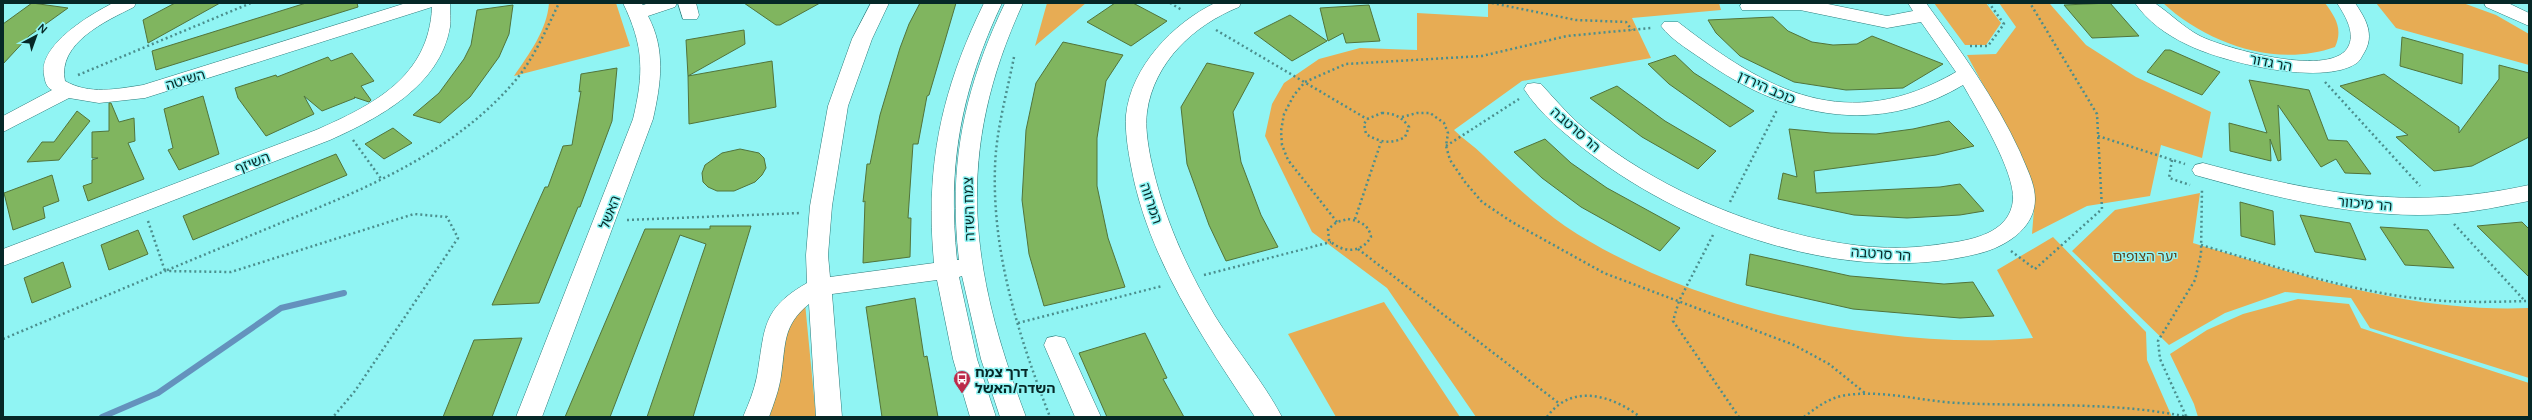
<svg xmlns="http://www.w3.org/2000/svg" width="2532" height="420" viewBox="0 0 2532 420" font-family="Manrope,'Noto Sans Hebrew',sans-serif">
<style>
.green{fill:#e7ac54}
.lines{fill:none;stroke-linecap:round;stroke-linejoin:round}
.stream{stroke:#6492bd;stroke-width:6}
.building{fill:#80b55f;stroke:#51743b}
.minor-casing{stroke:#2e7c7b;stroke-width:1}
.path{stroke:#4b8e8d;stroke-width:2.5;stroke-dasharray:2 3;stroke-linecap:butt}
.minor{fill:#fff;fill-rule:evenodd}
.labels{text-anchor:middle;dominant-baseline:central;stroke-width:3;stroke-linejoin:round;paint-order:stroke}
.street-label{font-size:14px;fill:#062827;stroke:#90f4f3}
.park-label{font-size:14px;fill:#5d441e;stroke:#90f4f3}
.poi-label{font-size:14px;font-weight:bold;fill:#062827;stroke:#90f4f3;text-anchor:start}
</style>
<rect width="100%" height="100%" fill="#90f4f3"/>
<!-- green -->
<path class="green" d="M549,3H616L630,46L514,76C529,54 547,30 549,3Z
M1047,3H1086L1035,46Z
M1488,3H1719L1721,10L1632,18L1651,58L1522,81L1454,130C1463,139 1474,146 1483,155C1509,180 1535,205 1565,226C1689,309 1886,351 2033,338L1997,270L2053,237L2146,332L2147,360L2172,417H1476L1387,288L1312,232L1265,136L1272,104L1284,83L1319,59L1360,48L1417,50V13L1488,17Z
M1934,3H1986L2001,23L1986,45H1965Z
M1999,3H2052L2050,4L2086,45L2136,77L2211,112L2202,158L2161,145L2150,196L2087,206L2032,234L2034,209L2019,151L1967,55L1996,54L2016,27Z
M2163,3H2325C2336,18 2343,29 2335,47C2277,68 2207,44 2163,3Z
M2376,3H2463L2496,15L2529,34V65L2396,28Z
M2200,193L2193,243C2302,276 2413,313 2529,308V378L2370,328L2351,298L2285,292L2225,313L2169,345L2072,251L2115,210Z
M2298,299L2349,304L2361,328L2529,383V417H2198L2194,404L2170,354L2207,330L2243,314Z
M1384,302L1460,417H1336L1288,334Z
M805,303L816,417H768L788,323Z"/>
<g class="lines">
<!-- stream -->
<path class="stream" d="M102,417L158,393L281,308L344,293"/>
</g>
<!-- building -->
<path class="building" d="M32,3L68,8L29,36L3,64V24Z
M175,3H220L148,43L143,20Z
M306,3H357L358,7L156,70L152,51Z
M744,3H820L780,25H776Z
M920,3H956L929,95L927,96L918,144H913L908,218H911L910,257L863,263L865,201L863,202L867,164H870L880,115L900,48L909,24Z
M1115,3H1133L1167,21L1131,46L1087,22Z
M2110,3L2139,36L2092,38L2064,5Z
M513,5L509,34L499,57L470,97L440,123L413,115L439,93L464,59L471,45L477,10Z
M1369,5L1380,41L1346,43L1343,33L1328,41L1320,8Z
M1290,15L1327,41L1292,61L1254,33Z
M1773,17L1788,31L1812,42L1833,45L1857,44L1872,36L1943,64L1903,88L1846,90L1794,82L1740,56L1716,33L1708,20Z
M744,30L745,44L688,76L686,40Z
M2402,37L2463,54L2462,84L2400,66Z
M1063,42L1123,55L1106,81L1097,138V186L1108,238L1125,287L1044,306L1029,254L1022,200L1026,130L1036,83Z
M2165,50H2170L2220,72L2202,95L2147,72Z
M352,53L374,81L361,86L371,100L369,102L354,97L355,98L322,111L304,96L314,114L266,136L238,98L235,88L276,75L277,77L328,57L331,61Z
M1675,55L1694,73L1754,111L1730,127L1669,84L1648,64Z
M772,61L776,107L689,124L688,76Z
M1207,63L1254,73L1233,112L1241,162L1261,215L1278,247L1226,261L1209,225L1187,164L1181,107Z
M2499,65L2529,73V137L2472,166L2434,171L2396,137L2408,135L2340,86L2384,74L2459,127V133L2499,79Z
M617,68L612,121L580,207H578L539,303L492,305L545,187H548L563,146L572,145L581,91L579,92L581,74Z
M2249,80L2309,90L2328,140L2347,141L2371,174L2345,173L2336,159L2321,167L2278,105L2281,160L2278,161L2270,139L2271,161L2230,151L2229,123L2267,133Z
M1617,86L1665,121L1716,151L1698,169L1642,137L1590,98Z
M203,96L219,154L179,170L168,150L173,148L164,109Z
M109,103H111L119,122L134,118L135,141L128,143L144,179L88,201L83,186L92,183V160L98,158H92V132L109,131Z
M77,111L90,121L59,160L27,162L42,142H54Z
M1949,121L1974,146L1936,155L1814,171L1816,193L1940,187L1960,184L1984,211L1960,215L1907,218L1854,215L1778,199L1783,173L1797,177L1789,129L1831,133L1876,134L1913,129Z
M393,128L412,143L384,159L365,144Z
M1545,139L1571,163L1607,188L1680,228L1660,251L1581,207L1542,178L1514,152Z
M740,149L759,153L764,158L766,168L762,175L755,182L734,191H717L708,187L703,182L702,173L705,165L722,153Z
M336,154L347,175L193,240L183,216Z
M52,175L59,201L43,207L45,218L13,230L4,193Z
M2240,202L2273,211L2275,245L2241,236Z
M2300,215L2350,223L2366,260L2315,252Z
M2522,222L2529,229V277L2477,226Z
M710,226H751L693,417H647L706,244L680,235L610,417H565L645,229H710Z
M2380,227L2428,230L2454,268L2405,265Z
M138,230L148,254L109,270L101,245Z
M1750,254L1850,276L1944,284L1973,282L1994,316L1960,318L1853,309L1746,285Z
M63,262L71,287L32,303L24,278Z
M915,298L924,357L927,356L938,417H882L866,307Z
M1145,333L1167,378L1163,379L1184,417H1107L1079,353Z
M522,338L492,417H443L474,340Z"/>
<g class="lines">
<defs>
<path id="minor" d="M113,3H136L134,7C106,21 57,43 65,81C90,95 116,89 143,85L406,3H450C450,11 451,20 450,27C440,86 379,118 330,140L3,266V249L316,130C373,105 429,77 432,7L145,98L99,103L69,98L3,132V116L52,90C46,87 45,81 44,75C38,45 91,14 113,3Z
M623,3H641L643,5L649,3H677L675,7L648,16C666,50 661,83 653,119L542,417H516L633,119C644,73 644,46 623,3Z
M678,3H696L699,15L697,19H683Z
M871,3H889L872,39L848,106L832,206L828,255L830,277L934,263C925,166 941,91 984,3H1002C961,90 947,165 957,260H959C948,165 964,89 1005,3H1023C954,153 969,267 1026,417H1000L981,359L962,276L959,277L977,359L996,417H970L953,359L937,280L832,294L842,417H816L809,304C782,326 786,344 781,376C779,390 774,403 769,417H743C749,403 754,391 757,376C765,329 761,309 807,283L806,255L810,206L828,106L852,39Z
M1215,3H1241L1239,7C1194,25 1154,62 1147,112C1145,127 1148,145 1151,160C1163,216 1186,267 1215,316C1236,350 1263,381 1282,417H1255C1204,340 1148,259 1131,166C1128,150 1125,132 1126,115C1131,67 1173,23 1215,3Z
M1742,3H1823L1887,16L1913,11L1908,3H1926C1961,51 1995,98 2020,152C2026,167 2035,183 2035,199C2035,230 2003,248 1977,254C1848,286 1691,231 1588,152C1565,134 1540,114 1524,89L1527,84L1534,83L1541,84C1553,97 1565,111 1578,123C1608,150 1645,173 1681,191C1747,224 1842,253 1916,247C1929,246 1942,244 1956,242C1979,238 2010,230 2013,200C2015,172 1978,111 1963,85C1878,136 1788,118 1709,64C1694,53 1672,41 1661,26L1664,22H1678C1768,92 1847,135 1956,72L1921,22L1887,28L1800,10H1742L1740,6Z
M2135,3C2140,3 2151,1 2156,4C2171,14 2183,27 2200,36C2224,48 2335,80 2349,45C2355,31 2344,14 2337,3H2355C2366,19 2375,35 2364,53C2362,56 2360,61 2357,63C2323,87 2221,62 2186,44C2167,35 2147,21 2135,3Z
M2484,3H2508L2529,13V26L2486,7Z
M2203,163C2319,194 2410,211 2529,185V201C2502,206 2475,212 2448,214C2363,220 2277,198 2195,175L2192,170L2195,165Z
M1056,336L1065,338L1101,417H1075L1044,345L1047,338Z"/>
</defs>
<!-- minor casing -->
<use href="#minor" class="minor-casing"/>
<!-- path -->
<path class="path" d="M1170,3L1182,10
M1492,3L1576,20L1626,22L1632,30
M1216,30L1367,119
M1970,46H1988L2004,24L1989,3
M1014,57C1007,93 996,130 995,167C992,254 1019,337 1050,417
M78,75L251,3
M2325,82L2420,186
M1382,113C1394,113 1402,117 1409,127L1405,137C1391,145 1379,142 1366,134L1364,124L1367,119Z
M1402,117L1417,113H1430L1444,123L1448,133L1446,146L1450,160L1465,182L1482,202L1512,222L1604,273L1794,345L1829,364L1865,393
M2098,136L2185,164
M353,140L382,180
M1446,146L1519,99
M2172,160L2169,178L2190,185
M1730,202L1777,110
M1348,219C1360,221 1369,225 1371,237C1361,254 1342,253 1329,240L1328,229L1337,222Z
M1355,219L1381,142
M627,220L800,213
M148,221L165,271C206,254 247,237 288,220C370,187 455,151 515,81C534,58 546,30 559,3
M1337,222L1288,160L1282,145L1281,131L1284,114L1294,95L1305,82L1346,64L1482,56L1567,36L1651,28
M2454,224L2525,301
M1713,235L1679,301L1673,321L1739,417
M2201,245C2274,266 2347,291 2423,299C2457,303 2492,302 2526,301
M1358,249L1560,404
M2011,251L2035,269L2102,209L2097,114L2030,3
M1204,275L1331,242
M1018,323L1162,286
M3,339L165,271L231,272L414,214L447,217L458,238L355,391L333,417
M2186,416L2160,359L2158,341L2195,280L2201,254L2202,188
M1547,417C1571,383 1612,395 1640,417
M1804,417C1817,407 1830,397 1847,395C1884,390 1921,401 1958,403C2036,407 2112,401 2188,417"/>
<!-- minor -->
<use href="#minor" class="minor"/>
</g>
<!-- icons -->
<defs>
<symbol id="bus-pin" viewBox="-11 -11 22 30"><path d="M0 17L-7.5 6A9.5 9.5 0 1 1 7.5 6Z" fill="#bc2b4a" stroke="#90f4f3"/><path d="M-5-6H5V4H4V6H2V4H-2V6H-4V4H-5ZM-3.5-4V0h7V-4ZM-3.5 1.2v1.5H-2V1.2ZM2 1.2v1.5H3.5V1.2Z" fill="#fff"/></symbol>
</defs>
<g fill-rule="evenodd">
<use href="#bus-pin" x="952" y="369" width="20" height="27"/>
</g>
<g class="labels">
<!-- street labels -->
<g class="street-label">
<text transform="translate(2271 62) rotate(11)">הר גדור</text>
<text transform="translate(185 79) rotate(-17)">השיטה</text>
<text transform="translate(1767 87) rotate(24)">כוכב הירדן</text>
<text transform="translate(1576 129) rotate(41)">הר סרטבה</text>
<text transform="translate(252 162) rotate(-21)">השיזף</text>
<text transform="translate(1152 203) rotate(71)">המרווה</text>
<text transform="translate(2365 203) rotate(5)">הר מיכוור</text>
<text transform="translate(968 209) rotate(-92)">צמח השדה</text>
<text transform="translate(609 212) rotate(-69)">האשל</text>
<text transform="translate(1881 253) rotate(4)">הר סרטבה</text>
</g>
<!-- park labels -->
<g class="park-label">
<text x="2145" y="255">יער הצופים</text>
</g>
<!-- poi labels -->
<g class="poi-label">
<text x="975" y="371">דרך צמח<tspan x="975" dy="16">השדה/האשל</tspan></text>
</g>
</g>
<!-- border -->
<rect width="2532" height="420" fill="none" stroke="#062827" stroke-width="8"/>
<!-- north arrow -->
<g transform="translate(36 36) rotate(41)" stroke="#90f4f3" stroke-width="3" paint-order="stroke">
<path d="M0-3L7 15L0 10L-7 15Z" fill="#062827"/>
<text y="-6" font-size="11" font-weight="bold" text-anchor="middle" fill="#062827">N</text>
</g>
</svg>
